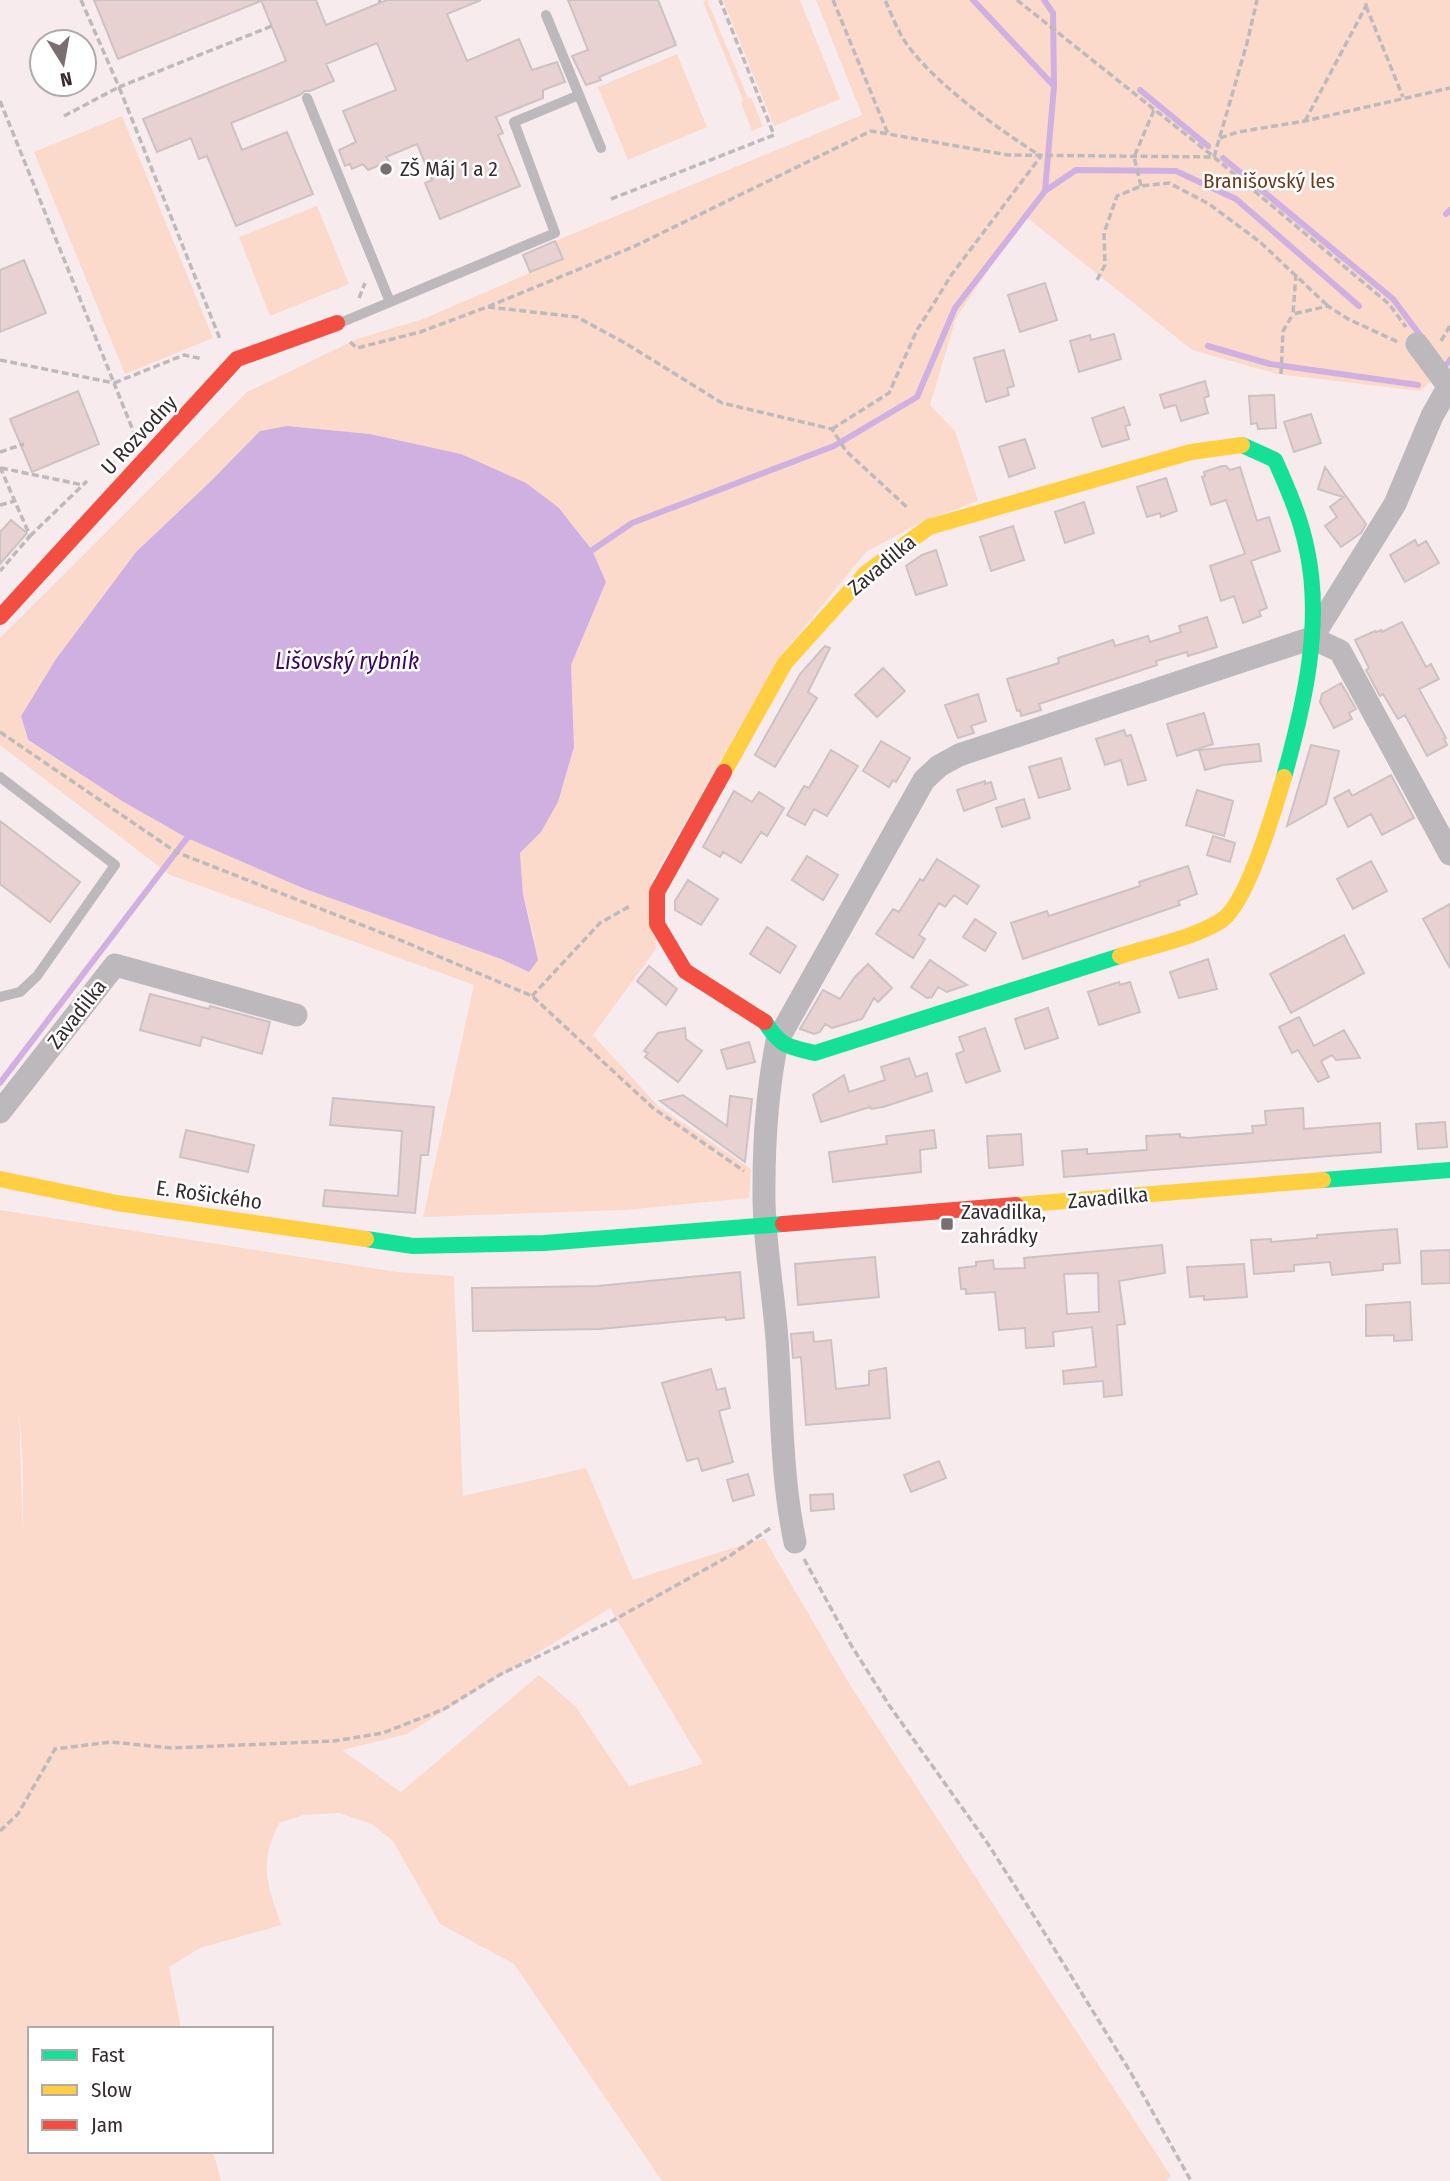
<svg xmlns="http://www.w3.org/2000/svg" width="1450" height="2181" viewBox="0 0 1450 2181" font-family="'Fira Sans Condensed',sans-serif">
<style>
.green{fill:#fbdacc;fill-rule:evenodd}
.water{fill:#cfb0e1}
.lines{fill:none;stroke-linecap:round;stroke-linejoin:round}
.stream{stroke:#cfb0e1;stroke-width:6}
.building{fill:#e8d1d1;stroke:#cdc2c3;stroke-width:2;fill-rule:evenodd}
.path{stroke:#beb9bb;stroke-width:3.5;stroke-dasharray:7 3.5;stroke-linecap:butt}
.lane{stroke:#bdb8bb;stroke-width:10}
.street{stroke:#bdb8bb;stroke-width:23}
.fast{stroke:#16e098;stroke-width:16}
.slow{stroke:#ffcf43;stroke-width:16}
.jam{stroke:#f24e42;stroke-width:16}
.poi-dot{fill:#7a6e71;stroke:#fff;stroke-width:2.5}
.labels{text-anchor:middle;dominant-baseline:central;stroke-width:5;stroke-linejoin:round;paint-order:stroke}
.poi-label{font-size:21px;fill:#362b2e;stroke:#fff;text-anchor:start}
.park-label{font-size:21px;fill:#6c3b1c;stroke:#fff}
.street-label{font-size:21px;fill:#362b2e;stroke:#fff}
.water-label{font-size:23px;font-style:italic;fill:#3e055b;stroke:#fff}
</style>
<rect width="100%" height="100%" fill="#f8ebee"/>
<!-- green -->
<path class="green" d="M707,0L748,98L751,97L763,126L752,131L741,102L743,100L703,2Z
M723,0H800L840,99L774,126Z
M816,0H1450V364L1420,391L1277,374L1192,350L1025,216L956,318L930,405L955,431L978,501L923,521L866,552L778,659L653,879L656,949L593,1035L658,1106L751,1169L749,1198L625,1210L423,1217L474,985L170,875L0,745V638L247,392L357,339L423,319L562,259L555,241L862,115ZM287,426L370,434L461,454L559,508L592,550L606,582L571,665L574,747L558,802L541,832L520,853L523,894L534,937L529,972L501,959L305,889L187,838L122,801L27,740L21,716L56,659L136,552L211,481L260,431Z
M677,54L707,127L628,160L598,87Z
M122,116L213,338L125,374L34,152Z
M317,206L349,284L270,316L239,237Z
M0,1210L397,1272L454,1276L463,1496L586,1468L633,1580L764,1538L850,1685L1171,2176L1166,2181H662L514,1964L440,1924L393,1841L372,1824L339,1813L304,1815L279,1823C258,1868 267,1880 281,1925L200,1948L169,1967L181,2029H30V2151H213L221,2181H0ZM19,1411L23,1468V1535V1534ZM610,1608L703,1764L629,1786L576,1707L539,1675L401,1792L342,1750L407,1734Z"/>
<!-- water -->
<path class="water" d="M287,426L370,434L461,454L526,483L559,508L592,550L606,582L571,665L574,747L558,802L541,832L520,853L523,894L538,960L529,972L501,959L305,889L187,838L122,801L28,740L21,716L56,659L136,552L211,481L260,431Z"/>
<g class="lines">
<!-- stream -->
<path class="stream" d="M973,0L1054,86
M1140,90L1208,146
M1223,158L1393,299L1423,339
M1045,191L1076,170L1176,171L1236,199L1359,306
M1446,214L1450,210
M1208,346L1270,364L1418,385
M1448,363L1450,360
M588,553L632,523L834,446L917,397L955,308L1045,191L1054,86L1053,13L1044,0
M0,1083L187,838L194,833"/>
</g>
<!-- building -->
<path class="building" d="M94,0H261V1L118,59Z
M261,0H316L326,25L387,0H481L447,14L467,61L519,39L532,70L557,62L565,82L543,90V98L496,117L503,133L498,135L520,186L440,219L425,183L432,180L417,144L386,157L389,161L368,170L363,164L352,169L350,164L345,166L339,150L356,142L343,111L396,90L377,43L326,64L334,81L310,91H305L300,95L231,123L242,150L287,132L313,194L236,226L207,156L199,159L191,138L157,152L143,119L286,61Z
M568,0H658L676,45L599,77L601,80L586,85L572,56L588,50Z
M555,241L563,259L530,272L523,255Z
M24,260L46,313L0,332V270Z
M1045,283L1057,320L1020,332L1008,295Z
M1114,334L1121,359L1079,372L1070,341L1090,335L1091,340Z
M1004,350L1014,386L1007,388L1009,395L986,402L974,358Z
M1205,381L1209,396L1204,398L1208,413L1181,421L1176,405L1164,408L1160,395Z
M78,391L99,444L32,472L10,419Z
M1274,395L1276,428L1258,429L1257,423L1251,424L1249,396Z
M1124,407L1130,425L1125,426L1129,439L1102,447L1092,418Z
M1311,414L1321,443L1294,452L1284,422Z
M1025,439L1035,468L1009,477L999,447Z
M1222,466H1226L1230,470L1240,467L1257,521L1269,517L1280,551L1251,561L1267,608L1259,611L1261,616L1243,623L1234,596L1221,601L1210,566L1245,554L1226,500L1211,505L1202,477L1205,476L1204,472Z
M1325,467L1366,524L1361,533L1341,547L1325,526L1337,517L1330,507L1343,497L1318,489Z
M1166,478L1177,511L1161,517L1160,513L1147,517L1137,487Z
M1084,502L1094,533L1065,543L1055,512Z
M11,520L27,533L0,564V532Z
M1013,526L1024,560L991,571L980,537Z
M1415,540L1418,546L1426,541L1439,563L1405,582L1390,555Z
M936,550L947,585L916,595L906,566L922,555Z
M1207,617L1217,647L1188,656L1187,652L1156,661L1157,665L1039,704L1041,710L1021,716L1020,710L1017,711L1007,679L1059,663L1058,658L1113,640L1115,646L1148,636L1150,642L1181,632L1179,626Z
M1402,622L1426,667L1431,664L1439,679L1419,689L1446,738L1444,739L1447,745L1427,756L1405,715L1398,719L1383,694L1380,696L1366,670L1369,668L1355,640L1375,631L1376,632L1381,630L1382,632Z
M825,646L830,648L808,692L817,698L775,767L755,755L800,674Z
M883,668L905,691L877,717L855,695Z
M1341,683L1356,709L1349,713L1352,719L1334,728L1320,702L1322,694Z
M978,694L986,721L971,726L974,733L958,738L945,705Z
M1204,713L1213,744L1177,756L1167,724Z
M1124,730L1126,736L1131,735L1146,780L1128,785L1121,760L1105,765L1096,739Z
M881,741L910,758L896,782L893,780L889,787L863,771Z
M1259,744L1261,761L1223,765L1205,770L1199,750Z
M1311,745L1339,751L1326,804L1287,826Z
M831,750L858,766L827,816L814,809L805,825L787,815L804,786L809,788Z
M1061,758L1070,789L1039,798L1029,767Z
M1391,775L1414,818L1382,835L1371,814L1348,827L1334,798L1349,790L1352,796Z
M985,781V784L991,782L996,799L964,811L957,790Z
M1197,790L1233,801L1224,836L1186,825Z
M734,791L752,802L759,792L784,808L767,836L761,832L741,863L723,852L720,857L703,847Z
M1024,799L1030,818L1002,827L996,808Z
M0,821L80,882L50,922L0,884Z
M1213,836L1235,843L1230,862L1207,855Z
M807,856L838,875L823,900L792,880Z
M937,859L979,886L967,904L954,895L945,907L939,903L919,935L925,939L913,958L876,934L893,909L899,912L920,879L923,881Z
M1371,861L1387,891L1353,909L1337,879Z
M1188,866L1197,894L1178,901L1180,905L1023,959L1011,923L1047,911L1049,916L1140,886L1139,882Z
M688,880L718,899L701,925L675,910V901Z
M1450,904V968L1423,919Z
M975,919L996,933L985,951L963,937Z
M767,927L796,946L780,973L750,954Z
M1344,935L1364,973L1291,1013L1270,974Z
M1208,959L1217,989L1179,998L1170,972Z
M930,960L967,985L947,992L938,987L932,997L927,998L911,987Z
M868,964L892,988L878,1002L874,998L862,1019L832,1028L825,1024L820,1032L814,1034L800,1029L823,990L840,999L854,978Z
M649,966L677,989L666,1005L637,981Z
M1119,982L1120,985L1130,982L1140,1012L1099,1025L1088,992Z
M150,994L209,1009L210,1006L270,1022L262,1054L202,1037L200,1046L140,1030Z
M1048,1008L1058,1038L1025,1049L1015,1019Z
M1299,1017L1314,1046L1344,1030L1360,1058L1336,1060L1332,1055L1321,1061L1329,1077L1318,1082L1298,1050L1292,1053L1279,1027Z
M685,1028L686,1039L702,1051L678,1082L645,1057L648,1053L644,1051L658,1033Z
M985,1028L1000,1071L966,1083L956,1054L964,1051L959,1037Z
M749,1042L755,1062L727,1069L721,1050Z
M909,1058L916,1077L927,1073L932,1091L883,1107L871,1109L870,1107L821,1122L813,1095L844,1075L849,1092L885,1080L881,1067Z
M683,1095L727,1126L730,1096L752,1099L745,1162L660,1101Z
M333,1098L434,1107L428,1155H421L415,1213L323,1206L325,1190L398,1196L402,1131L330,1125Z
M1303,1108L1304,1129L1380,1123L1381,1152L1064,1177L1062,1151L1087,1149V1154L1147,1150L1146,1136L1180,1134V1137L1188,1138L1253,1133L1252,1126L1266,1125L1265,1111Z
M1445,1122L1447,1147L1418,1149L1416,1124Z
M186,1130L254,1145L248,1172L180,1157Z
M934,1130L936,1148L920,1150L921,1172L833,1182L829,1152L887,1144L886,1136Z
M1021,1134L1023,1165L989,1168L987,1136Z
M1397,1229L1400,1263L1383,1264V1270L1332,1275L1330,1262L1294,1265V1271L1254,1274L1251,1240L1271,1239V1242L1317,1238V1235Z
M1162,1245L1165,1273L1119,1281L1125,1324L1117,1325L1122,1395L1104,1397L1103,1381L1064,1384L1063,1371L1096,1367L1092,1327L1053,1332L1054,1346L1026,1348L1025,1328L999,1330L995,1292L966,1294V1289H961L959,1268L976,1266V1262L993,1260L994,1269L1025,1268L1024,1258ZM1098,1273L1099,1312L1067,1314L1064,1274Z
M1450,1250V1283L1422,1284L1421,1251Z
M875,1257L879,1297L798,1305L795,1264Z
M1244,1264L1247,1297L1204,1300V1296L1190,1297L1187,1267Z
M740,1272L744,1318L726,1320L725,1317L600,1329L473,1331L472,1288L598,1286Z
M1410,1302L1412,1340L1394,1341V1335L1366,1336V1305Z
M813,1332L814,1342L831,1340L836,1389L869,1385V1371L886,1368L890,1418L806,1425L801,1357L793,1358L791,1334Z
M711,1369L717,1390L725,1388L730,1408L719,1411L733,1462L702,1471L698,1458L687,1461L662,1383Z
M939,1461L946,1478L911,1492L904,1475Z
M748,1474L754,1495L733,1501L727,1480Z
M833,1494L834,1509L811,1511L810,1495Z"/>
<g class="lines">
<!-- path -->
<path class="path" d="M81,0L119,87L272,26
M379,0L380,2
M833,0L888,134
M1017,0L1214,157L1389,304L1406,327
M1366,6L1403,97
M0,101L114,383L184,355L203,359
M64,116L119,87L220,339
M1305,121L1366,6V0
M1220,138L1238,132L1305,121L1450,88
M1141,186L1134,157L1154,110
M611,199L774,135L720,0
M1296,274L1293,314L1328,306L1348,319L1398,342
M1097,280L1105,265L1104,233L1117,196L1141,186L1169,183L1209,204L1260,242L1328,306
M359,298L365,283
M488,307L577,317L625,343L722,403L832,429L846,451L909,509
M1441,341L1450,326
M350,342L357,348L420,332L487,307L633,247L871,131L1008,155L1214,157L1247,43L1257,0
M0,360L114,383L134,433
M1281,374L1283,331L1293,314
M832,429L889,393L917,330L931,308L952,274L1041,156C1000,131 924,76 901,35C895,24 890,11 885,0
M0,452L24,444
M0,467L30,536L0,571
M1,468L83,485
M0,505L15,501
M30,536L87,481
M0,732L176,852L400,940L532,996L653,1108L744,1171
M532,996L600,923L630,906
M804,1559L851,1645L889,1705L988,1844L1034,1916L1131,2073L1191,2181
M0,1831L18,1814L55,1749L111,1742L172,1748L334,1741L383,1733L444,1709L501,1674L612,1621L731,1555L772,1527"/>
<!-- lane -->
<path class="lane" d="M579,95L601,148
M307,98L390,302
M340,323L555,233L514,122L579,95L546,15
M0,777L115,865L37,976L20,992L0,997"/>
<!-- street -->
<path class="street" d="M1417,344L1448,386
M1312,638L1340,651L1450,854
M0,1112L115,965L296,1015
M795,1542C781,1476 782,1407 777,1339C773,1288 763,1236 764,1185C764,1137 768,1087 777,1041L924,780L939,766L959,755L1312,638L1395,504L1432,416L1450,384"/>
<!-- fast -->
<path class="fast" d="M1242,445L1275,460C1288,489 1301,519 1307,550C1323,625 1304,705 1284,777
M765,1022C780,1046 788,1047 815,1053L1120,956
M1323,1180L1450,1170
M366,1239L413,1246L544,1243L783,1224"/>
<!-- slow -->
<path class="slow" d="M724,772L785,663L866,573L929,527L1191,452L1242,445
M1120,956C1151,946 1195,938 1222,920C1247,903 1275,808 1284,777
M0,1179L117,1203L366,1239
M1016,1205L1323,1180"/>
<!-- jam -->
<path class="jam" d="M0,617L237,359L337,323
M724,772L657,892V924L685,971L765,1022
M783,1224L1016,1205"/>
</g>
<!-- markers -->
<g class="poi-dot">
<circle cx="386" cy="169" r="7"/>
<rect x="940" y="1217" width="14" height="14" rx="3.5"/>
</g>
<g class="labels">
<!-- poi labels -->
<g class="poi-label">
<text x="400" y="169">ZŠ Máj 1 a 2</text>
<text x="961" y="1212">Zavadilka,<tspan x="961" dy="24">zahrádky</tspan></text>
</g>
<!-- park labels -->
<g class="park-label">
<text x="1269" y="181">Branišovský les</text>
</g>
<!-- street labels -->
<g class="street-label">
<text transform="translate(139 435) rotate(-47)">U Rozvodny</text>
<text transform="translate(882 565) rotate(-40)">Zavadilka</text>
<text transform="translate(77 1014) rotate(-52)">Zavadilka</text>
<text transform="translate(209 1195) rotate(8)">E. Rošického</text>
<text transform="translate(1108 1198) rotate(-5)">Zavadilka</text>
</g>
<!-- water labels -->
<g class="water-label">
<text x="347" y="661">Lišovský rybník</text>
</g>
</g>
<!-- legend -->
<rect x="28" y="2027" width="245" height="126" fill="#ffffff" stroke="#afaaab" stroke-width="2"/>
<rect x="42" y="2050" width="35" height="10" fill="#16e098" stroke="#afaaab" stroke-width="2"/>
<text x="91" y="2062" font-size="21" fill="#362b2e">Fast</text>
<rect x="42" y="2085" width="35" height="10" fill="#ffcf43" stroke="#afaaab" stroke-width="2"/>
<text x="91" y="2097" font-size="21" fill="#362b2e">Slow</text>
<rect x="42" y="2120" width="35" height="10" fill="#f24e42" stroke="#afaaab" stroke-width="2"/>
<text x="91" y="2132" font-size="21" fill="#362b2e">Jam</text>
<!-- north arrow -->
<g transform="translate(63 63) rotate(169)"><circle r="33" fill="#ffffff" stroke="#afaaab" stroke-width="2"/>
<path d="M0-5L12 26L0 18L-12 26Z" fill="#7a6e71"/>
<text y="-10" font-size="19" font-weight="bold" text-anchor="middle" fill="#362b2e">N</text>
</g>
</svg>
